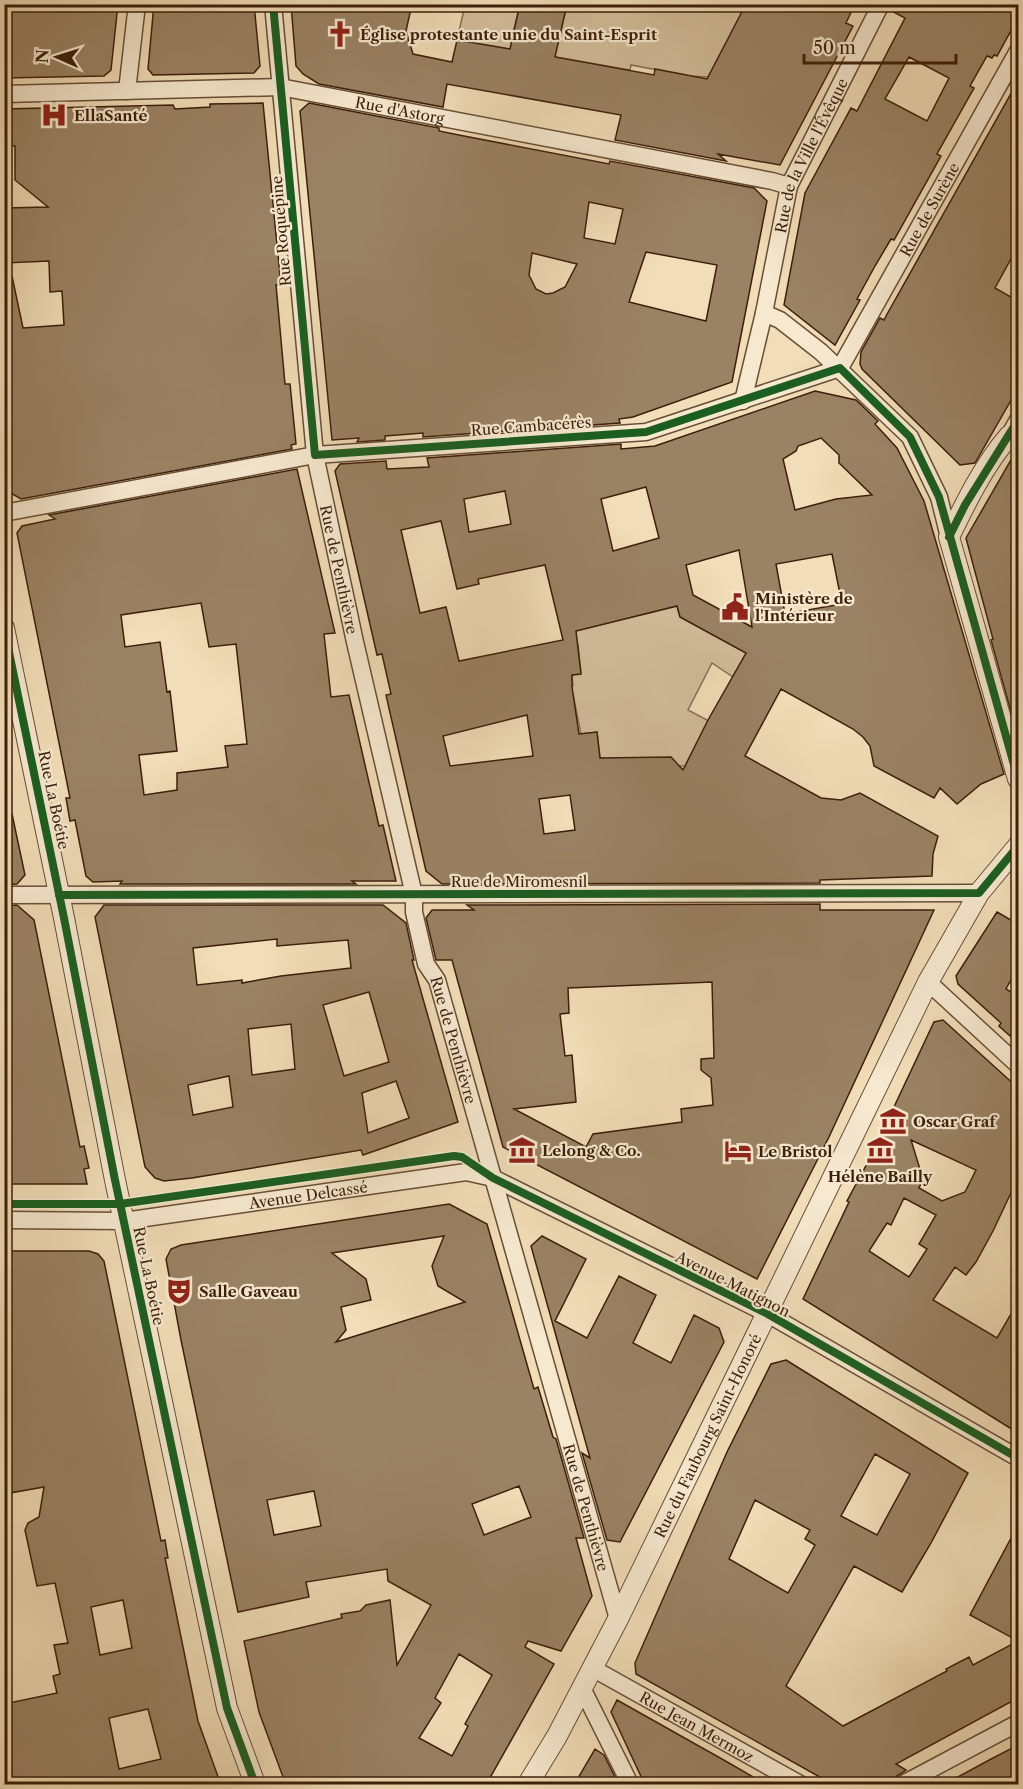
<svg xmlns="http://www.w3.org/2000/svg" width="1023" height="1789" viewBox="0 0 1023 1789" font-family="'Libre Caslon Text',serif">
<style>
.green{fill:#d2bd9a;stroke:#876e52;stroke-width:1.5}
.building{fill:#9a8264;stroke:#3c1f0a;stroke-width:1.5;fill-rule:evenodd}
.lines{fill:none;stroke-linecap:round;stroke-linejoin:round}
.minor-casing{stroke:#694e35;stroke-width:19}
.tertiary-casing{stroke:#694e35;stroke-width:22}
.minor{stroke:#f6e9d0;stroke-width:16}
.tertiary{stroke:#f6e9d0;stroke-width:20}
.cycleway-casing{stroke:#f6e9d0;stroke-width:11}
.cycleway{stroke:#1b5e20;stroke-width:8}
.labels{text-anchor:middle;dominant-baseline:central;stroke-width:4.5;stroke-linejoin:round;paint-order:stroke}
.poi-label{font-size:15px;font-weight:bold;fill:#3c1f0a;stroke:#f6e9d0;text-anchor:start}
.street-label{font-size:15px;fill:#3c1f0a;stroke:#f6e9d0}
</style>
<rect width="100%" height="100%" fill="#f1ddb7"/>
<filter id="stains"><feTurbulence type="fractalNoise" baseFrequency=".00333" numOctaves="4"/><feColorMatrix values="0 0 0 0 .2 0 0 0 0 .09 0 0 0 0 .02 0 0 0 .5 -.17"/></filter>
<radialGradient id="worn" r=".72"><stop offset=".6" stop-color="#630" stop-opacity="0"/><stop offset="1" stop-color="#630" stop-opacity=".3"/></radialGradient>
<!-- green -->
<path class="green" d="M465,5H520L513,33L514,50L457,40Z
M567,5H746L708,77L689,76L631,65L630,70L550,56L558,43Z
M677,606L680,617L739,649L754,652L733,677L712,663L688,710L709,721L692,767L600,758L597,732L581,734L573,694L566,687L573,686L572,675L581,673L578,644L567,633Z"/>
<!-- building -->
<path class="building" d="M4,4H118L111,70L104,76L4,78Z
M154,4H254L260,66L254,73L153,75L148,69Z
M291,4H412L406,31L413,54L452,62L457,40L510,49L520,4H567L555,57L654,75L655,69L707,79L746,4H855L846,23L853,26L780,165L718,154L726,161L615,140L621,115L447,84L443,107L319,84L303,74L296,66Z
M891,4H1018V18L997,56L994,55L992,58L987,56L970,86L974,88L937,154L941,156L894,240L891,239L875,266L857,299L860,300L835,345L784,305L805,193L851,108L857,111L905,18L890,10ZM909,57L949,78L927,121L885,99Z
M1018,81V246L995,288L1018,301V388L975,463L960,465L862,369L860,364L861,352L880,318L884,320L886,316Z
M263,103L281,285H276L285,384H290L296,444L291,445L292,449L21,499L4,489V277L12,276L23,328L64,325L62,291L50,292L49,261L4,263V208L48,207L15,180V146H4V109L173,105L175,109L210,107V104Z
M309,103L439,128V131L464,136L609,164L610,161L754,188L767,201L732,382L633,417L619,419L620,423L423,437V433L385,436V440L357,442L359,438L332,440L300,111ZM589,202L623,209L615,244L584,238ZM646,252L717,265L706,321L629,302ZM532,253L577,264L565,287L553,293L546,294L536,289L529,275Z
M815,391L856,400L878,421L875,424L897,448L924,501L1004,774L981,784L957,804L940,788L934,798L874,766L870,746L863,737L853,729L781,689L745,756L821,798L841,800L860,793L938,836L933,854L932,876L820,880V883L442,884L426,871L386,695L391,694L382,654L377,655L335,471L340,464L386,461L387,469L429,467L427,458L621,444V449L655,446ZM821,438L839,455V463L872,495L836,499L795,510L783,459L796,451L798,446ZM646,487L659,538L613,551L601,499ZM505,491L511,524L469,532L464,499ZM441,521L457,589L479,584L478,579L545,565L563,640L459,661L446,607L420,613L401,530ZM739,550L752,627L693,595L686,565ZM832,554L842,604L785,614L776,564ZM677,606L680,617L746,653L708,720L683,770L671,757L600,758L597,732L579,734L572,687V675L581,674L576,631ZM527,715L533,756L450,766L443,736ZM570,795L575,830L544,834L539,799Z
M1015,453L1018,454V737L991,640L993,639L966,538Z
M297,469L335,633L324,634L331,697L349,695L379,826L383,825L396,881H352L356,884H120L122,881L93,882L86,876L75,820L70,821L66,798H70L17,533L22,526L55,519L49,515ZM201,603L209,647L236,644L247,744L225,746L228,767L177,773V790L144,795L139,755L177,751L170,691L167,692L160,642L125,647L121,615Z
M4,814H12L25,875L17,884L4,885Z
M820,904V910H934L829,1137L757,1279L503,1147L452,960H436L426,918L432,910H474L467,905ZM712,982L714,1058L701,1059V1070L711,1078L713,1105L681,1109L682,1122L593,1134L586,1147L514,1109L576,1102L572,1055L565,1056L560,1014L569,1013L568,988Z
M17,905L34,920L80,1147L84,1146L89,1168L84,1169L87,1184H8V1177H4V906Z
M104,905H383L406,923L414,960H412L458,1122L363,1155L361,1150L192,1178L164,1181L155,1178L145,1167L95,917ZM277,939V946L348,940L351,968L281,976L242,983V980L197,985L193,948ZM369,992L389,1062L344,1076L323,1005ZM291,1024L295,1069L252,1075L248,1029ZM229,1076L233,1107L193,1115L188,1085ZM396,1081L409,1118L368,1133L362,1093Z
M997,912L1018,924V967L1006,989L1018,996V1043L999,1026L1001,1023L958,984L956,976Z
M943,1020L1018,1088V1178L993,1231L976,1262L966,1275L955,1267L933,1300L997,1338L1018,1302V1433L803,1299L849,1202L847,1201L869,1160L934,1022ZM911,1140L976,1170L965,1192L942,1201L919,1188L923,1179ZM904,1198L936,1215L919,1244L927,1249L909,1277L869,1251L887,1223L891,1225Z
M449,1204L487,1224L534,1389L538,1387L553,1437L556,1439L584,1538H576L592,1596L561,1651L528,1641L525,1647L554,1664L486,1785H286L259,1712L244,1641L342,1618L341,1614L360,1611L366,1605L390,1600L397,1665L431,1605L388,1581L387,1569L306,1582L309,1597L238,1612L181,1340L166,1259L171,1249L181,1245ZM444,1236L432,1266L438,1286L465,1302L336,1342L346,1330L341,1307L371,1300L366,1279L332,1253ZM519,1486L531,1517L484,1535L472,1504ZM314,1491L321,1526L274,1535L267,1500ZM459,1654L492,1675L465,1724L468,1726L452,1756L419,1738L441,1703L435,1698Z
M542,1236L586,1259L555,1321L587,1338L619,1276L656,1295L633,1343L671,1363L694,1315L719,1328L724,1342L620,1542L607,1540L582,1453L590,1458L531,1246Z
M4,1251H89L98,1254L104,1261L161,1541L165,1540L168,1558H165L198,1721L221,1785H77L76,1779L47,1785H4V1704L57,1693L53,1676L60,1674L54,1645L68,1643L55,1583L37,1586L25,1530L28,1523L39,1517L44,1487L4,1494ZM123,1600L132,1648L100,1655L91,1607ZM148,1709L161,1759L119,1769L109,1718Z
M786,1360L968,1473L931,1543L902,1592L854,1566L786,1686L843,1726L947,1671L946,1669L969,1657L973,1665L1018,1641V1698L896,1764L906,1770L894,1778L893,1785H834L636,1674L635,1663L727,1452L771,1364ZM875,1454L910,1474L877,1535L841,1516ZM755,1500L810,1530L805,1539L815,1545L788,1593L729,1559Z
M1018,1525V1641L970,1615Z
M617,1700L729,1763L767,1785H645L611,1712Z
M1018,1745V1785H943L993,1758Z
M595,1749L604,1755L619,1785H574Z"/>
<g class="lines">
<defs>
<g id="minor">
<path id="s1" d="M273,4L315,455L355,642L414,895V912L426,964L437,980L618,1619"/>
<path d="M127,91L137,4"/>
<path id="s2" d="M4,94L280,87L772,181L789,186"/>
<path d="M764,313L780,320L821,352L910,437L939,497L949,537"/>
<path id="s3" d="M840,368L1018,51"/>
<path id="s4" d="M743,401L764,313L789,186L881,4"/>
<path d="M1009,436L1018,420"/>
<path d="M4,515L9,512L315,455L646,432L840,368"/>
<path d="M4,895L979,893"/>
<path d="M928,982L1018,1065"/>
<path id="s5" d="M4,1220L124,1221L466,1172L493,1178L766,1313L1018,1458"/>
<path id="s6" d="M592,1668L800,1784"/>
<path d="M582,1688L630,1784"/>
<path d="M903,1784L1018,1723"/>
</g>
<g id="tertiary">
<path d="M1018,442L1009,436C984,465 966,502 949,537L1018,779"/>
<path d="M4,628L64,918L115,1180L227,1708L255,1784"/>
<path id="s7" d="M528,1784L557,1736L618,1619L928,982L979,893L1018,846"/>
</g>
</defs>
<!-- minor casing -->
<use href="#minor" class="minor-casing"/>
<!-- tertiary casing -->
<use href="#tertiary" class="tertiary-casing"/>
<!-- minor -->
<use href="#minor" class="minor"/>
<!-- tertiary -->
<use href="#tertiary" class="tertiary"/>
<defs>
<path id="cycleway" d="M273,4L315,455L646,432L840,368L910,437L939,497L1018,779
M949,537L965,505L1018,420
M4,628L64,918L115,1180L227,1708L255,1784
M59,895L979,893L1018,846
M4,1204H120L454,1156L462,1157L493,1178L766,1313L1018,1458"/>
</defs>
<!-- cycleway casing -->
<use href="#cycleway" class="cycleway-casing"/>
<!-- cycleway -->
<use href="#cycleway" class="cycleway"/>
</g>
<!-- icons -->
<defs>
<symbol id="church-bare" viewBox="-9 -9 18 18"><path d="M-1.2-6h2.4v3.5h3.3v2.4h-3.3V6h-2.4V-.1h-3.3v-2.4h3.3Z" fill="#8f2418" stroke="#f6e9d0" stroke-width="2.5" paint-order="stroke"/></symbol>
<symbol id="hospital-bare" viewBox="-9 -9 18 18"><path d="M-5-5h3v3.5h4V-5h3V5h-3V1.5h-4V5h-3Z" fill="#8f2418" stroke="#f6e9d0" stroke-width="2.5" paint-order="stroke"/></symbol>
<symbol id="civic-bare" viewBox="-9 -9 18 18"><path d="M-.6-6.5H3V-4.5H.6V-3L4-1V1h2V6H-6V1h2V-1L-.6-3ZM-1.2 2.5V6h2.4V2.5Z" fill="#8f2418" stroke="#f6e9d0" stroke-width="2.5" paint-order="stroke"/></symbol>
<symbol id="museum-bare" viewBox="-9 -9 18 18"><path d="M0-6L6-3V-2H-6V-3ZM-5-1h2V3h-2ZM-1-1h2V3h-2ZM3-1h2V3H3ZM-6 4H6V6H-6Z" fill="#8f2418" stroke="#f6e9d0" stroke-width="2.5" paint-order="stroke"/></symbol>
<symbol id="hotel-bare" viewBox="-9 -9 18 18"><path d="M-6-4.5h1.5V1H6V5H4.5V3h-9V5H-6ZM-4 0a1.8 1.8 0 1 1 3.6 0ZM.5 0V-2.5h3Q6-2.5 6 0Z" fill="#8f2418" stroke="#f6e9d0" stroke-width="2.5" paint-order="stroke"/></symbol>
<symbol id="theatre-bare" viewBox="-9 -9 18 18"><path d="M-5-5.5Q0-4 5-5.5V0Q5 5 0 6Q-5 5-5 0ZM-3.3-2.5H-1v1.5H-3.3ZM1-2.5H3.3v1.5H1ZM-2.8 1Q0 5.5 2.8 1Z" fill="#8f2418" stroke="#f6e9d0" stroke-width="2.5" paint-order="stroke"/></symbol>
</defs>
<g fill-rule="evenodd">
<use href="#church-bare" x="321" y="15" width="38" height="38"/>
<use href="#hospital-bare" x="35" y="96" width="38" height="38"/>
<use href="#civic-bare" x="716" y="588" width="38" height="38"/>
<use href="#museum-bare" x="874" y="1102" width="38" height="38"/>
<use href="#museum-bare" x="503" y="1131" width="38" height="38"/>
<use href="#museum-bare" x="861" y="1131" width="38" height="38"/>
<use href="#hotel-bare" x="719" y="1132" width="38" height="38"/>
<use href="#theatre-bare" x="160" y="1272" width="38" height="38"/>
</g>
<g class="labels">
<!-- poi labels -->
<g class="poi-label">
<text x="360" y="34">Église protestante unie du Saint-Esprit</text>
<text x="74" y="115">EllaSanté</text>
<text x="755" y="598">Ministère de<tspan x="755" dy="17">l'Intérieur</tspan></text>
<text x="913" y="1121">Oscar Graf</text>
<text x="542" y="1150">Lelong &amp; Co.</text>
<text x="758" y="1151">Le Bristol</text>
<text x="880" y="1176" text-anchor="middle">Hélène Bailly</text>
<text x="199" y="1291">Salle Gaveau</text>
</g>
<!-- street labels -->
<g class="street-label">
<text stroke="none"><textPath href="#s2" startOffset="398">Rue d'Astorg</textPath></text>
<text stroke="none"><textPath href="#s4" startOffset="256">Rue de la Ville l'Évêque</textPath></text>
<text stroke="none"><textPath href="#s3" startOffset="182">Rue de Surène</textPath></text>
<text transform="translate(281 231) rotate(-95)">Rue Roquépine</text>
<text transform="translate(531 426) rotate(-4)">Rue Cambacérès</text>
<text stroke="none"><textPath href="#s1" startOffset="570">Rue de Penthièvre</textPath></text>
<text transform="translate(54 800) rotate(78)">Rue La Boétie</text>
<text x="519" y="881">Rue de Miromesnil</text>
<text stroke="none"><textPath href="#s1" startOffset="1056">Rue de Penthièvre</textPath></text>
<text stroke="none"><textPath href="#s5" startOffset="306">Avenue Delcassé</textPath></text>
<text transform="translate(149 1276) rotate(78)">Rue La Boétie</text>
<text transform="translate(733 1284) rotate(27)">Avenue Matignon</text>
<text stroke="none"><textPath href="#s7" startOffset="392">Rue du Faubourg Saint-Honoré</textPath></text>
<text stroke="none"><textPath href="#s1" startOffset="1542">Rue de Penthièvre</textPath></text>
<text stroke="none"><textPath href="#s6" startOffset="120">Rue Jean Mermoz</textPath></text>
</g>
</g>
<!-- margin -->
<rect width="1023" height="1789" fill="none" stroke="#f1ddb7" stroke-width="24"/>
<rect x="6" y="6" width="1011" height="1777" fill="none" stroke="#3c1f0a" stroke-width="3"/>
<rect x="12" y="12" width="999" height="1765" fill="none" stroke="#3c1f0a" stroke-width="1.5"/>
<!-- north arrow -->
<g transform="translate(57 57) rotate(273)" stroke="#f6e9d0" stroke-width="4.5" paint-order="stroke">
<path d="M0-4.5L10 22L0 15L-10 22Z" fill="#3c1f0a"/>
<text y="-9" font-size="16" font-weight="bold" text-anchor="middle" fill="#3c1f0a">N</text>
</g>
<!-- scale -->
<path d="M804 54v9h152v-9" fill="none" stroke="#3c1f0a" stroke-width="3"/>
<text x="813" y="54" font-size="18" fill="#3c1f0a" stroke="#f6e9d0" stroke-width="4.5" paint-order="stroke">50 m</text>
<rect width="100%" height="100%" filter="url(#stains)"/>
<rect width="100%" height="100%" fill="url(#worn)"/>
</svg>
